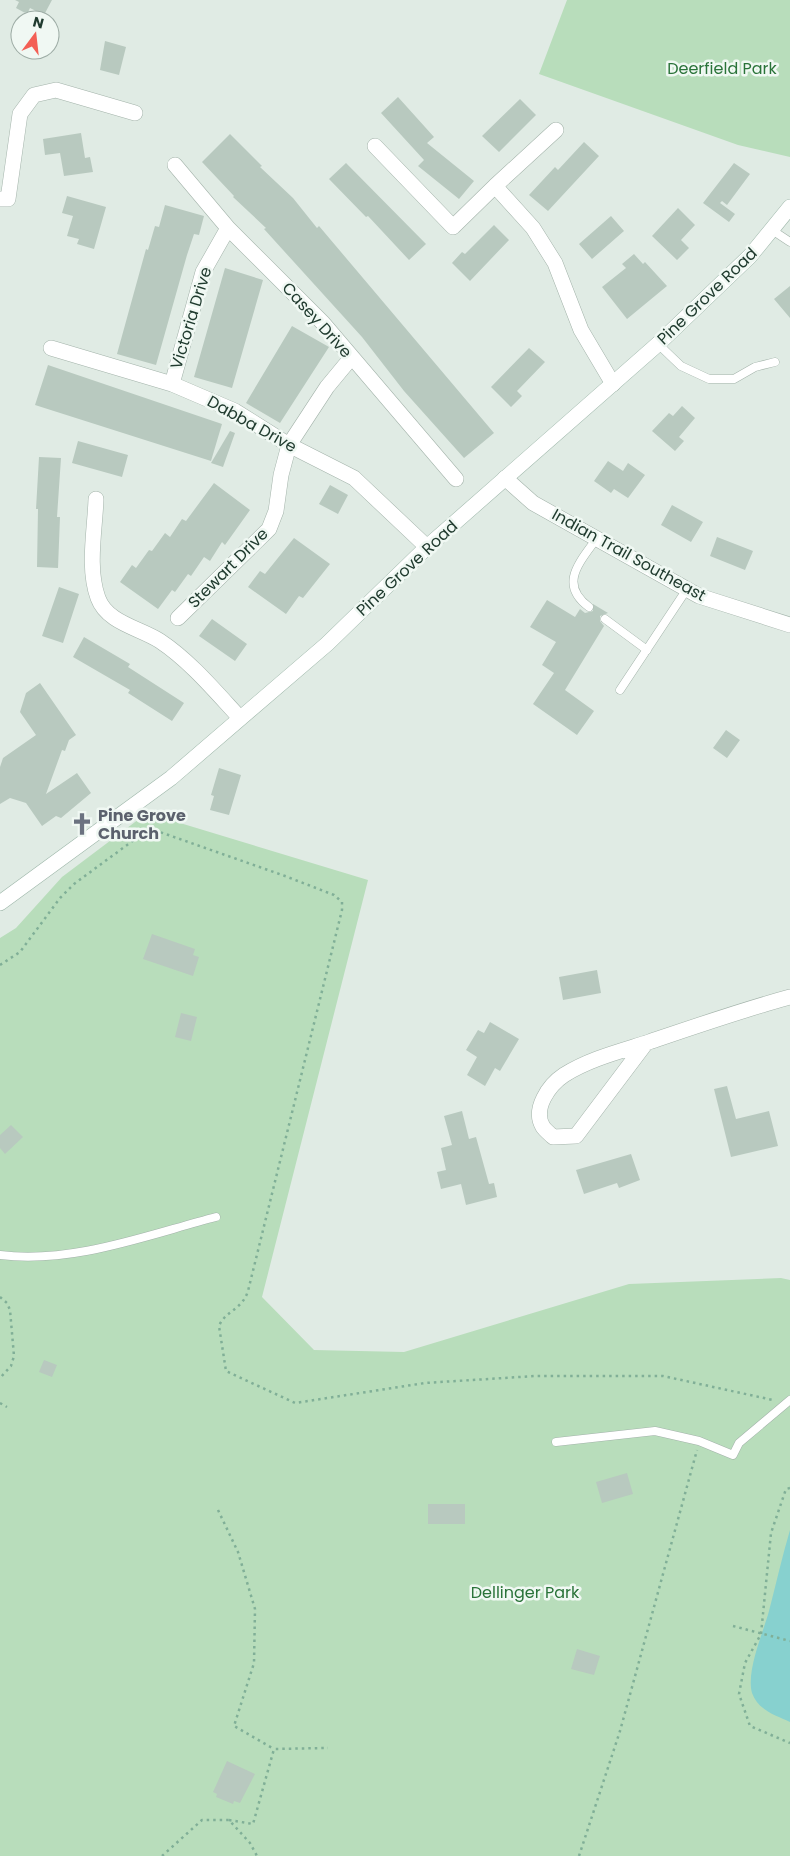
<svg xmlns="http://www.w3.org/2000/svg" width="790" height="1856" viewBox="0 0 790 1856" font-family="Poppins,sans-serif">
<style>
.green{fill:#b8ddbb}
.water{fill:#87d1cf}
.building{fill:#b8c9bf}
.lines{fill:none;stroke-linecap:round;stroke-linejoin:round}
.lane-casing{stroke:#a3b3aa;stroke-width:9}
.street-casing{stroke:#a3b3aa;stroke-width:16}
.secondary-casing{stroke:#9eb7aa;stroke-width:16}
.path{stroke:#80af97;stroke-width:2.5;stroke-dasharray:2.5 4;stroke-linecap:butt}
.lane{stroke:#fff;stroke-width:8}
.street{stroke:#fff;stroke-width:15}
.secondary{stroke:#fff;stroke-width:15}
.labels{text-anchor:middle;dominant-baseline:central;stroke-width:5;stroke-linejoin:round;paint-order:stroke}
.park-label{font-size:16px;fill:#2a7339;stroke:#f0f8f3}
.street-label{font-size:16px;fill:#203b2f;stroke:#f0f8f3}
.worship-label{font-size:16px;font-weight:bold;fill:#5b616d;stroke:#f0f8f3;text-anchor:start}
</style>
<rect width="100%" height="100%" fill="#e0ebe4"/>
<!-- green -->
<path class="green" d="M567,0H790V157L738,145L539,74Z
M147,813L368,880L262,1297L314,1350L404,1352L629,1284L781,1278L790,1280V1856H0V938L16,928L62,877Z"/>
<!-- water -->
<path class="water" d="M790,1530V1722C775,1715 758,1710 752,1693C746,1671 763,1633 769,1611C776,1584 782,1557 790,1530Z"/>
<!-- building -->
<path class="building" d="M15,0H52L44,15L30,8L27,14L16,8L19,2Z
M105,41L126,47L119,75L100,70Z
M398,97L434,137L427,143L474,181L459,199L418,166L424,160L381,113Z
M520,99L536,115L499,152L482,136Z
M81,133L85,158L90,157L93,172L64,176L60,153L45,155L43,139Z
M230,134L262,166L260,167L293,198L317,228L319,226L494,433L464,458L404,391L362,337L264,229L266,228L233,197L234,196L202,162Z
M584,142L599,156L548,211L529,195L555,167L558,170Z
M346,163L426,244L409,260L368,216L366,217L329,179Z
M734,163L750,174L727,205L722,201L720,203L735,214L729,222L703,203Z
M67,196L106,207L94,249L77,244L79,239L67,236L73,216L62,213Z
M165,205L204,216L199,235L194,234L187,255L156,365L117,354L146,249L148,250L155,226L159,227Z
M678,208L695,225L681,240L689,248L677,260L652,236Z
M611,216L624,231L592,259L579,244Z
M494,225L509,240L470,281L452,263L462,252L465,254Z
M634,254L643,264L645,262L667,286L627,319L602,287L626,268L622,264Z
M225,268L263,280L232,388L194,377Z
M790,286V318L774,299Z
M292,326L329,347L280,423L246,403Z
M529,348L545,362L517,391L522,396L511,407L491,387Z
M48,365L222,424L211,461L35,405Z
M682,406L695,418L679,437L684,441L675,451L652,431L669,413L673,416Z
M230,431L235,433L223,467L211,463Z
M78,441L128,455L122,477L72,463Z
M39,457L61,458L57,517H60L58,568L37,567L38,509H36Z
M608,461L623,471L628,463L645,475L628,498L614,489L611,493L594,481Z
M214,483L250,510L225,545L222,542L210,561L204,557L191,576L188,574L175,592L172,590L158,609L120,582L132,565L136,568L149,550L152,551L165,533L170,537L182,519L186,521Z
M330,485L348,495L338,514L319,504Z
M672,505L703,522L691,542L661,525Z
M717,537L753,551L745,570L710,556Z
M294,538L330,564L303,598L299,596L286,614L248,587L260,571L265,574Z
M59,587L79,594L63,643L42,636Z
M547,600L575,617L580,609L585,613L593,611V604L608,613L600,616V621L604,626L565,690L594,711L577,735L533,704L554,673L542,665L556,642L530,627Z
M212,619L247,644L235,661L199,636Z
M84,637L130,664L128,667L184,703L172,721L128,693L130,690L73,657Z
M40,683L76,735L69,740L65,751L62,750L46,794L77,773L91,793L61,818L56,816L42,826L26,803L10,798L0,804V767L3,758L36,735L20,712L26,693Z
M726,730L740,740L727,758L713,748Z
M219,768L241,775L229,815L210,810L214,796L211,795Z
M152,934L195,949L193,955L199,957L193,976L143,959Z
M597,970L601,993L563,1000L559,977Z
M181,1013L197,1017L191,1041L175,1037Z
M490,1022L519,1039L500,1071L495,1068L485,1086L467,1075L477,1057L466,1050L478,1030L484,1033Z
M727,1086L736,1119L769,1111L778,1146L731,1157L714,1089Z
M462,1111L469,1139L476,1137L489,1184L494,1183L497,1197L466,1205L461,1184L441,1189L437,1172L446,1170L441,1148L452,1145L444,1116Z
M11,1125L23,1137L5,1154L0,1148V1135Z
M631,1154L640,1180L619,1188L617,1183L584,1194L576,1170Z
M44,1360L57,1365L52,1377L39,1372Z
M627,1473L633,1494L602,1503L596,1482Z
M428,1504H465V1524H428Z
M577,1649L600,1656L594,1675L571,1669Z
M227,1761L255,1774L240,1803L234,1801L233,1804L216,1797L217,1794L213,1792Z"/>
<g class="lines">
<defs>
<path id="lane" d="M772,230L790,242
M658,344L681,366L709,379H734L755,367L775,362
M589,607C558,584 580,562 597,538
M605,619L647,650
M620,690L687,589
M0,1255C73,1264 147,1235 216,1217
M556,1442L655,1431L699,1441L733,1455L739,1443L790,1400"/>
<path id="street" d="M556,130L495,186L533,228L555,263L581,330L613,384
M375,146L453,227L495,186
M175,165L228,228L323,323L456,479
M0,199H8L20,114L34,95L56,90L135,113
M51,348L172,384L235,411L289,445L354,478L427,547
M172,384L203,272L228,228
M505,478L533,503L699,596L790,625
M96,499C95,530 87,568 98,598C107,623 140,628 160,641C190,661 215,691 240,718
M178,618L269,529L276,511L281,475L289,445L327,387L351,358
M646,1043L576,1136L553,1137C550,1134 545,1130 543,1127C532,1109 549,1085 564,1075C589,1059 621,1051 649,1042C696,1026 742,1010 790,997"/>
<path id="secondary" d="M0,903L171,778L327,644L427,547L658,344L750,256L790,207"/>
</defs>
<!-- lane casing -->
<use href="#lane" class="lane-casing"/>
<!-- street casing -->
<use href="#street" class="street-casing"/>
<!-- secondary casing -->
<use href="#secondary" class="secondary-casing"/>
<!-- path -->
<path class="path" d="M0,965L20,952L60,898L74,884L142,834L157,831L285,876L334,895L342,902V910L248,1291C242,1310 225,1311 219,1326L226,1371L295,1403L425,1383L535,1376H663L773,1400
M0,1297L7,1303L10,1310L14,1356L11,1366L0,1378
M0,1403L7,1407
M790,1488L786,1489L771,1533L761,1634L745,1663L739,1694L750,1726L790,1743
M218,1510L238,1552L255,1609L254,1663L234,1726L274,1749
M733,1626L790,1641
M229,1820L253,1824L274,1749L328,1748
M162,1856L202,1820H229L250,1843L257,1856
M579,1856L620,1731L697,1450"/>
<!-- lane -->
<use href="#lane" class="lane"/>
<!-- street -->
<use href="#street" class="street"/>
<!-- secondary -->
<use href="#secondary" class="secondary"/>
</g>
<!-- icons -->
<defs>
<symbol id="church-bare" viewBox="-9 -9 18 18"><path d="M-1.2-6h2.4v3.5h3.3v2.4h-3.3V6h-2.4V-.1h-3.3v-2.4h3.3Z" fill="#6b7280" stroke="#f0f8f3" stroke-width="2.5" paint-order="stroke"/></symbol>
</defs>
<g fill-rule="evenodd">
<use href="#church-bare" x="66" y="808" width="32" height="32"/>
</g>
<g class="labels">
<!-- park labels -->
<g class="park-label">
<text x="722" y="68">Deerfield Park</text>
<text x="525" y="1592">Dellinger Park</text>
</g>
<!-- street labels -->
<g class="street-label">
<text transform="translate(707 296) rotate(-44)">Pine Grove Road</text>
<text transform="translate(191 318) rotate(-73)">Victoria Drive</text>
<text transform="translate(317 320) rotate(48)">Casey Drive</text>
<text transform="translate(252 424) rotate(29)">Dabba Drive</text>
<text transform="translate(629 555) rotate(29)">Indian Trail Southeast</text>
<text transform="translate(228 568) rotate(-45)">Stewart Drive</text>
<text transform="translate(407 568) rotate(-43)">Pine Grove Road</text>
</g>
<!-- worship labels -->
<g class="worship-label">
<text x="98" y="815">Pine Grove<tspan x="98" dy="18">Church</tspan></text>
</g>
</g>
<!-- north arrow -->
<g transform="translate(35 35) rotate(15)"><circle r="24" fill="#f0f8f3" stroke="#9daca5"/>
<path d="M0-4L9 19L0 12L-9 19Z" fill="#f35f55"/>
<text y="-8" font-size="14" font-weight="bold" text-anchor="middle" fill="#203b2f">N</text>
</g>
</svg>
